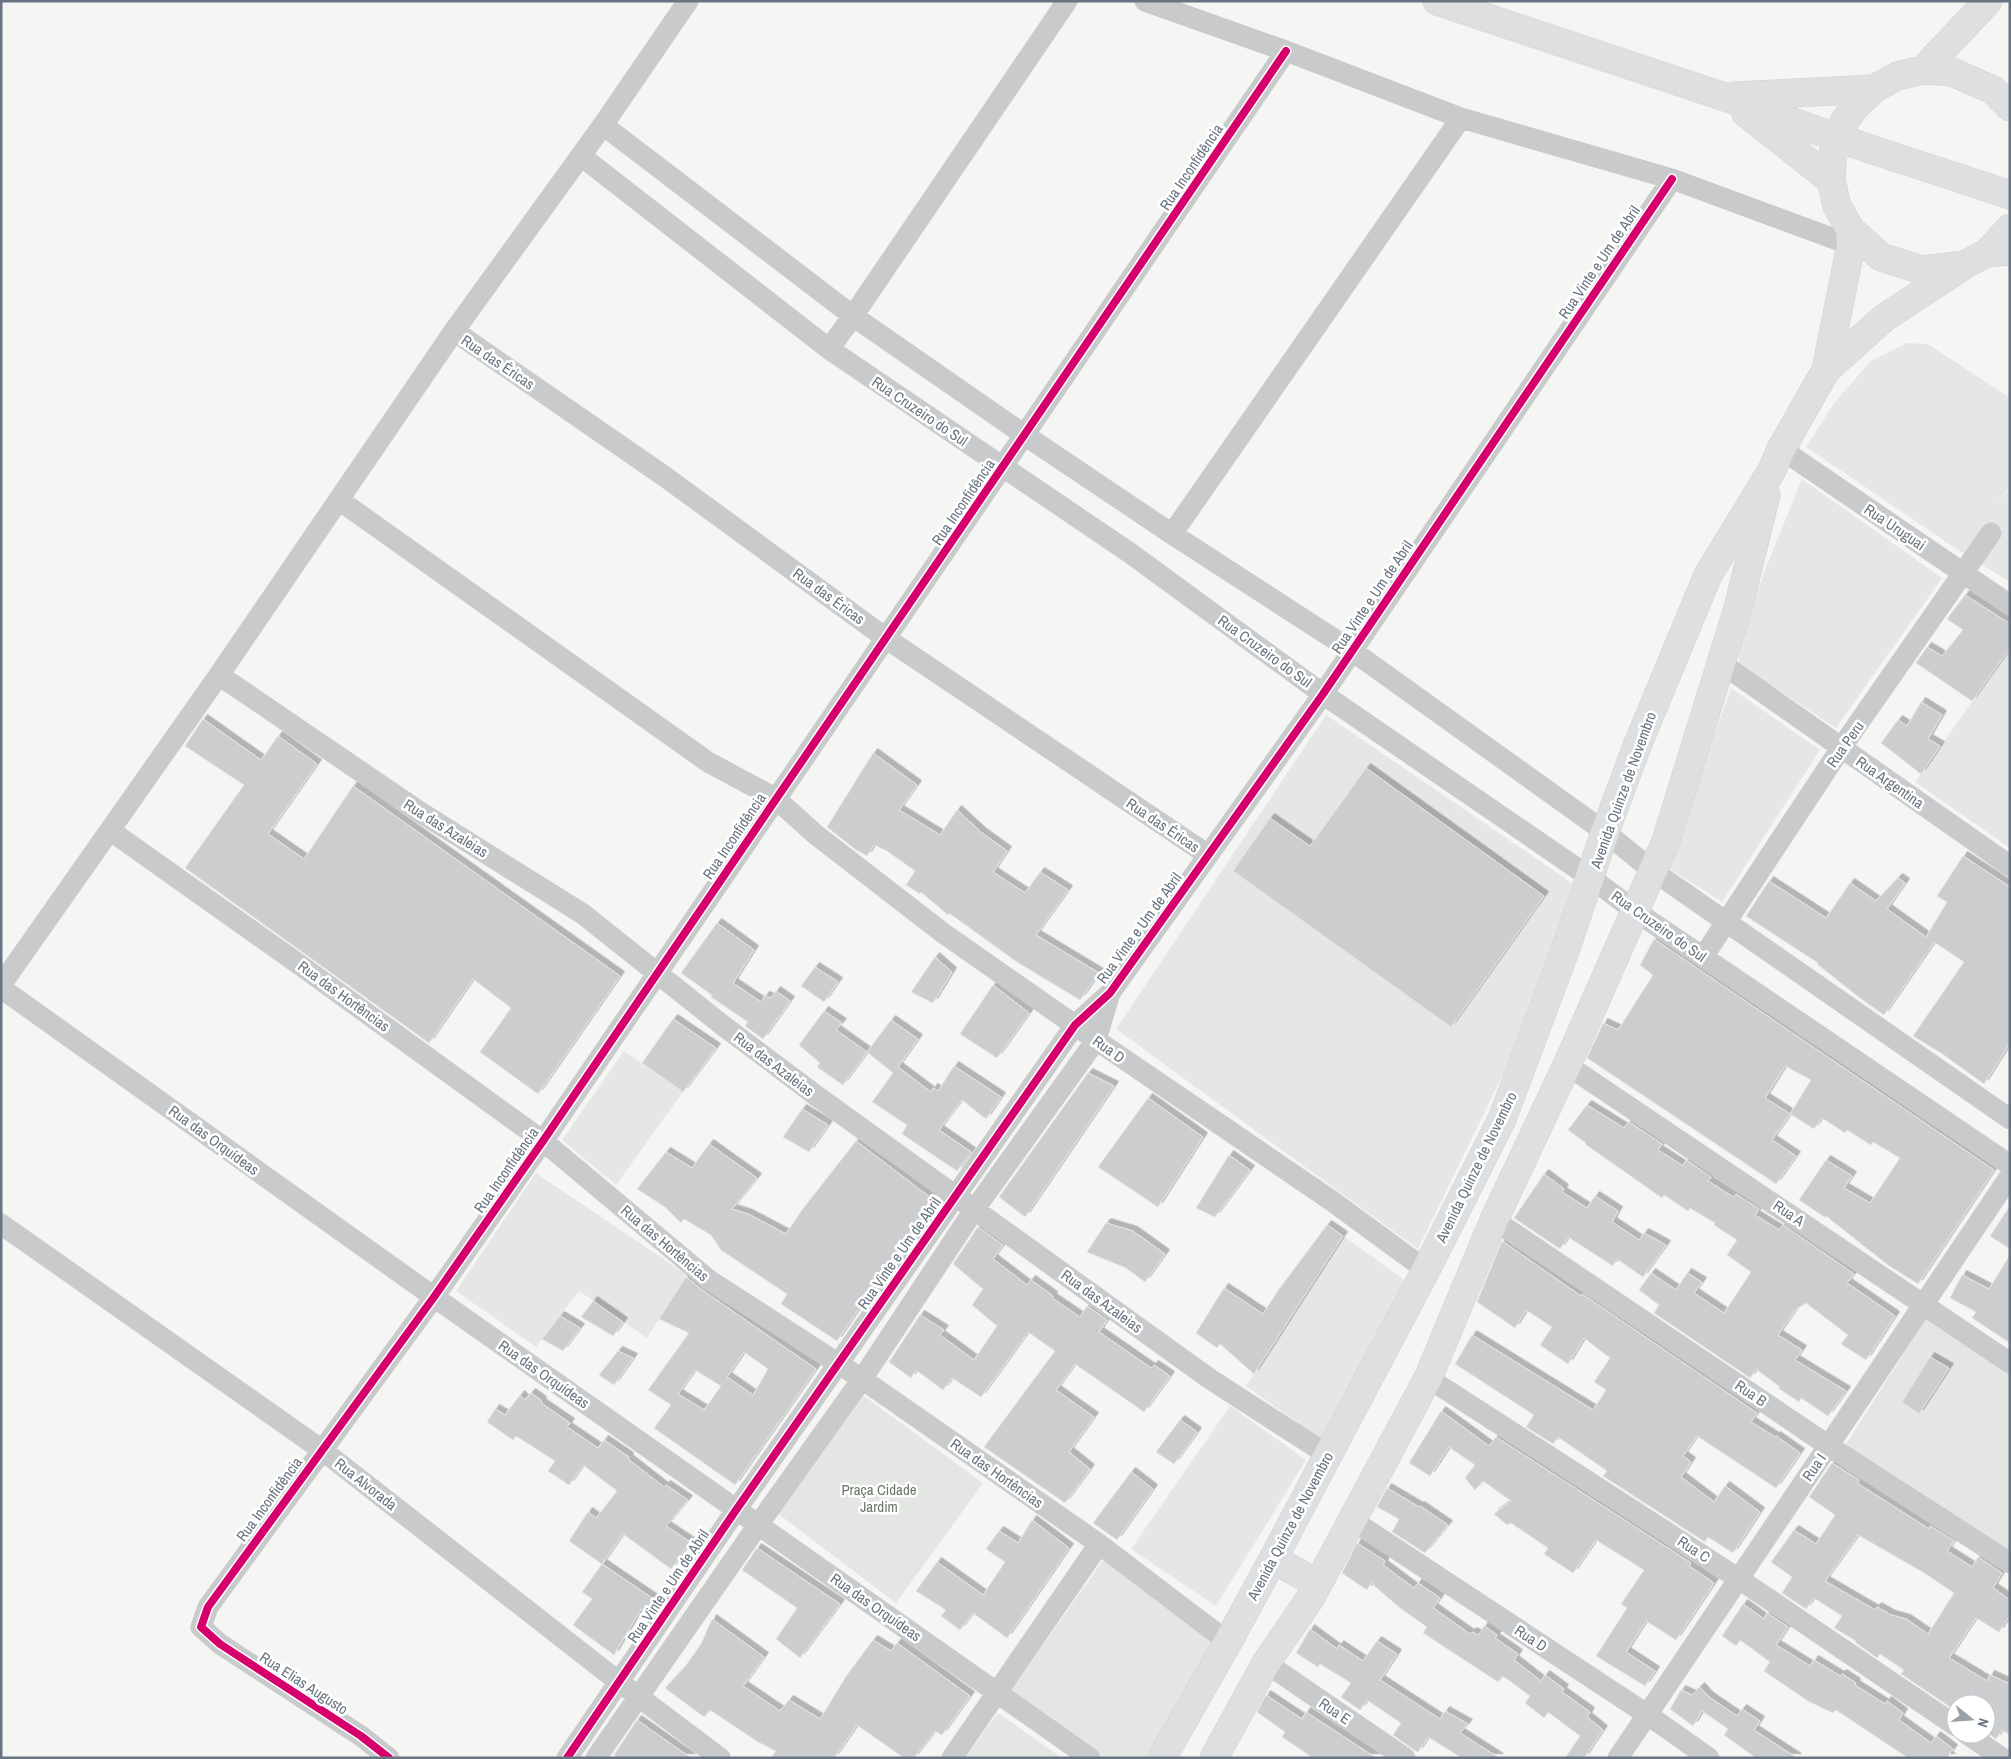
<svg xmlns="http://www.w3.org/2000/svg" width="2011" height="1759" viewBox="0 0 2011 1759" font-family="'Archivo Narrow',sans-serif">
<style>
.built{fill:#e5e7e6}
.green{fill:#e3e6e2}
.building{fill:#cccdce;stroke:#e4e4e4;fill-rule:evenodd;filter:url(#shadow)}
.lines{fill:none;stroke-linecap:round;stroke-linejoin:round}
.secondary-casing{stroke:#d1d1d2;stroke-width:29}
.primary-casing{stroke:#d1d1d2;stroke-width:29}
.street{stroke:#c9cacb;stroke-width:21}
.secondary{stroke:#dedfe0;stroke-width:28}
.primary{stroke:#dedfe0;stroke-width:28}
.cycleway-casing{stroke:#fff;stroke-width:11}
.cycleway{stroke:#d6006c;stroke-width:8}
.labels{text-anchor:middle;dominant-baseline:central;stroke-width:5;stroke-linejoin:round;paint-order:stroke}
.street-label{font-size:15px;fill:#687481;stroke:#fff}
.park-label{font-size:15px;fill:#687966;stroke:#fff}
</style>
<defs>
<filter id="shadow"><feDropShadow dx="4.5" dy="-4.5" stdDeviation="0" flood-color="#0004"/></filter>
</defs>
<rect width="100%" height="100%" fill="#f5f5f4"/>
<!-- built -->
<path class="built" d="M1907,343L1928,344L2010,398V486L1995,507L2010,488V582L1964,554L1806,447L1835,402L1871,361Z
M1802,479L1942,578L1836,728L1739,664V641L1767,565Z
M2010,648V848L1915,782Z
M1731,688L1820,750L1722,902L1667,867Z
M1326,715L1575,885L1505,1070L1418,1249L1116,1029Z
M624,1051L683,1092L616,1185L562,1140Z
M536,1173L687,1275L647,1338L579,1291L536,1347L456,1291Z
M1343,1236L1416,1288L1327,1444L1246,1386Z
M1230,1406L1306,1460L1216,1606L1131,1549Z"/>
<!-- green -->
<path class="green" d="M1928,1316L2010,1373V1552L1846,1444Z
M857,1391L983,1483L896,1603L776,1512Z
M1104,1559L1215,1644L1149,1758H1105L1009,1693Z
M998,1713L1062,1758H965Z"/>
<!-- building -->
<path class="building" d="M1965,595L2010,624V648L1972,701L1916,663L1927,647L1942,656L1963,630L1947,619Z
M1921,702L1942,715L1928,739L1940,746L1921,774L1881,743L1898,720L1907,726Z
M203,719L261,760L278,736L317,764L268,834L304,859L353,786L620,976L538,1094L480,1052L511,1008L473,979L429,1043L185,868L244,785L185,746Z
M873,753L917,785L899,810L940,835L957,810L982,833L1007,851L993,872L1025,893L1040,872L1068,890L1036,935L1099,973L1080,1000L1017,962L949,913L948,915L921,892L920,894L906,885L915,871L887,851L874,845L867,856L856,850L827,827Z
M1366,768L1544,896L1451,1027L1233,871L1270,818L1310,846Z
M1963,856L2010,887V1043L1984,1084L1944,1055L1913,1036L1964,962L1934,942L1884,1015L1860,998L1817,964L1818,963L1746,916L1769,881L1826,918L1850,883L1876,901L1898,878L1905,883L1887,909L1926,937L1947,902L1937,896Z
M717,923L754,950L733,983L761,1002L765,996L771,998L776,991L790,1001L763,1039L745,1026L748,1022L711,997L712,995L681,973Z
M1654,939L1994,1170L1918,1284L1888,1265L1826,1216V1218L1799,1200L1826,1160L1852,1176L1844,1188L1870,1203L1900,1158L1873,1142L1871,1145L1847,1130L1845,1133L1822,1118L1814,1129L1790,1114L1772,1140L1796,1156L1776,1184L1587,1058L1603,1023L1618,1030L1653,975L1640,965ZM1785,1066L1811,1080L1790,1114L1765,1098Z
M935,957L952,972L933,1003L911,992Z
M815,967L838,982L824,1002L801,986Z
M993,985L1029,1013L997,1058L960,1034Z
M824,1011L842,1023L836,1030L867,1052L843,1085L817,1067L820,1063L799,1045Z
M673,1019L716,1048L683,1092L642,1063Z
M891,1020L918,1039L898,1067L931,1092L933,1088L938,1091L954,1066L1001,1097L986,1119L962,1100L939,1130L971,1152L957,1171L902,1134L907,1125L872,1102L893,1073L867,1052Z
M1088,1073L1114,1086L1025,1217L999,1197Z
M1148,1098L1203,1137L1158,1207L1098,1167Z
M1587,1105L1624,1128L1629,1122L1662,1144L1658,1150L1683,1166L1686,1160L1711,1177L1708,1181L1733,1197L1736,1194L1759,1209L1755,1215L1779,1230L1783,1225L1854,1274L1847,1283L1895,1316L1866,1360L1841,1344L1848,1335L1806,1303L1795,1310L1778,1335L1802,1350L1795,1360L1846,1391L1828,1416L1801,1398L1799,1402L1778,1388L1780,1387L1756,1369L1750,1378L1654,1313L1659,1305L1639,1290L1651,1273L1676,1290L1687,1273L1702,1282L1694,1293L1724,1313L1751,1272L1727,1255L1737,1240L1714,1225L1715,1223L1690,1208L1688,1211L1664,1195L1662,1198L1585,1144L1586,1143L1568,1130Z
M802,1109L828,1125L809,1152L783,1137Z
M856,1141L931,1198L919,1220L837,1341L781,1304L787,1294L721,1250L711,1235L684,1219L681,1223L665,1207L637,1189L666,1152L692,1168L709,1144L757,1178L732,1209L748,1214L786,1234L802,1210Z
M1229,1155L1250,1170L1215,1217L1196,1208Z
M1544,1174L1564,1189L1562,1192L1587,1208L1595,1196L1618,1211L1612,1222L1639,1240L1644,1233L1666,1245L1643,1277L1617,1259L1613,1266L1568,1237L1560,1249L1514,1218Z
M2010,1206V1249L1990,1236Z
M1106,1223L1133,1231L1165,1254L1145,1282L1126,1268L1087,1252Z
M1327,1225L1343,1236L1254,1374L1220,1344L1217,1348L1196,1333L1224,1288L1263,1314L1277,1292Z
M978,1227L1003,1245L993,1259L1027,1285L1031,1280L1053,1296L1052,1298L1080,1317L1087,1306L1107,1320L1099,1332L1151,1368L1154,1365L1170,1376L1144,1412L1075,1364L1056,1390L1094,1417L1069,1452L1090,1469L1065,1503L984,1447L1055,1351L1028,1332L981,1397L952,1378L943,1390L916,1370L911,1378L889,1362L920,1315L944,1330L940,1335L974,1360L997,1326L972,1305L983,1289L953,1264Z
M1502,1241L1581,1296L1582,1294L1757,1413L1751,1422L1775,1437L1776,1436L1800,1453L1776,1488L1697,1436L1683,1456L1691,1462L1681,1477L1714,1502L1725,1486L1760,1512L1733,1553L1708,1537L1705,1542L1603,1476L1607,1471L1558,1437L1553,1444L1526,1427L1534,1415L1455,1364L1472,1335L1593,1410L1606,1390L1594,1382L1610,1358L1584,1338L1568,1364L1540,1345L1552,1327L1526,1310L1515,1328L1477,1302Z
M2010,1255V1343L1972,1318L1976,1312L1950,1298L1962,1275L1989,1289Z
M686,1277L702,1290L816,1369L735,1485L654,1428L671,1405L648,1390L689,1333L659,1319ZM744,1352L768,1369L753,1395L727,1377ZM695,1370L721,1386L704,1410L678,1394Z
M593,1301L623,1322L613,1336L581,1317Z
M560,1316L580,1328L563,1351L542,1339Z
M618,1351L633,1358L614,1385L599,1375Z
M1930,1357L1949,1368L1919,1414L1902,1402Z
M531,1393L542,1401L541,1403L570,1423L567,1427L598,1448L604,1440L629,1457L628,1459L664,1487L666,1485L688,1500L666,1526L690,1542L671,1569L623,1534L602,1564L569,1541L588,1512L596,1518L617,1491L583,1465L569,1485L548,1471L555,1461L516,1436L513,1440L487,1422L495,1409L505,1415L520,1395L525,1400Z
M1441,1411L1489,1446L1496,1437L1691,1563L1689,1566L1714,1583L1676,1640L1646,1621L1626,1652L1655,1671L1645,1686L1596,1656L1627,1608L1621,1604L1644,1570L1596,1540L1573,1573L1544,1554L1548,1548L1511,1523L1507,1525L1494,1514L1511,1501L1483,1481L1475,1490L1465,1478L1475,1465L1449,1447L1430,1476L1409,1463Z
M1180,1420L1197,1432L1174,1464L1156,1452Z
M1832,1463L1859,1480L1857,1483L1929,1529L1930,1526L1954,1541L1947,1551L1972,1567L1978,1557L2002,1573L1993,1588L2010,1600V1615L1999,1632L1976,1618L1949,1658L1987,1681L1990,1675L2010,1684V1735L2002,1730L1996,1739L1986,1732V1704H1956V1711L1901,1674L1904,1670L1880,1654L1877,1658L1855,1642L1856,1641L1834,1628L1842,1616L1814,1598L1806,1609L1782,1593L1792,1577L1771,1562L1794,1530L1816,1544L1835,1515L1809,1497ZM1858,1535L1926,1574L1954,1593L1928,1634L1906,1619L1891,1615L1877,1607L1875,1610L1825,1581Z
M1131,1472L1153,1489L1117,1540L1093,1523Z
M1387,1488L1419,1507L1420,1506L1448,1525L1425,1553L1392,1532L1399,1519L1377,1507Z
M1032,1520L1069,1548L1007,1638L973,1613L960,1630L941,1616L946,1610L916,1591L937,1562L983,1595L1005,1562L986,1549L999,1531L1018,1543Z
M1357,1543L1385,1561L1383,1565L1414,1588L1418,1583L1440,1598L1433,1608L1470,1634L1472,1632L1479,1635L1484,1626L1497,1635L1495,1638L1518,1654L1514,1660L1541,1681L1545,1675L1564,1689L1562,1692L1590,1712L1587,1717L1603,1730L1584,1758H1565L1580,1736L1548,1712L1544,1718L1525,1703L1530,1696L1503,1676L1498,1682L1423,1633L1427,1627L1400,1608L1371,1583L1367,1590L1342,1573Z
M757,1548L840,1604L800,1658L776,1639L797,1608L742,1570Z
M602,1564L655,1600L647,1613L641,1609L614,1655L573,1625L592,1599L582,1592Z
M1743,1604L1764,1619L1767,1613L1788,1627L1776,1645L1810,1666L1814,1660L1840,1676L1842,1674L1856,1683L1855,1685L1885,1704L1887,1701L1903,1713L1899,1720L1931,1743L1936,1736L1953,1749L1948,1756L1951,1758H1908L1836,1710L1833,1713L1808,1701L1764,1671L1770,1662L1740,1640L1736,1646L1722,1636Z
M712,1619L764,1657L743,1686L780,1711L789,1700L820,1719L847,1675L873,1640L891,1651L897,1643L970,1696L942,1735L935,1731L914,1758H904L857,1725L834,1758H771L776,1751L758,1742L710,1710L704,1717L665,1688L684,1668L701,1644Z
M1310,1629L1337,1649L1339,1645L1363,1661L1377,1641L1397,1654L1380,1680L1440,1719L1445,1711L1468,1724L1460,1733L1499,1758H1462L1428,1737L1418,1752L1414,1750L1393,1735L1401,1723L1367,1700L1360,1710L1341,1697L1351,1683L1320,1664L1318,1667L1296,1653Z
M1700,1687L1709,1697L1737,1716L1742,1709L1760,1721L1754,1730L1797,1758H1756L1724,1735L1728,1729L1702,1711L1693,1726L1670,1709L1681,1690L1692,1695Z
M1266,1695L1302,1719L1306,1712L1376,1758H1313L1282,1737L1285,1732L1257,1712Z
M637,1720L691,1758H619L614,1755Z"/>
<g class="lines">
<defs>
<path id="secondary" d="M1923,70L1988,1
M2010,107L1993,90L1952,72L1923,70L1897,76L1874,89L1855,107L1844,122L1837,138L1832,159L1831,180L1837,206L1850,229L1881,257L1922,270L1964,265L1987,253L2010,228
M1826,370L1884,318L1960,268
M1273,1559L1318,1584
M1162,1758L1228,1642L1273,1559L1426,1270L1502,1119L1565,951L1605,832L1637,746L1708,575L1772,470L1781,449L1826,370L1851,245L1850,229
M1214,1758L1266,1663L1311,1597L1428,1378L1494,1220L1567,1065L1666,841L1738,608L1766,495"/>
<path id="primary" d="M1437,1L1725,97L1837,138L2010,195
M1735,96L1874,89
M1746,113L1831,180
M1987,253L2010,251"/>
</defs>
<!-- secondary casing -->
<use href="#secondary" class="secondary-casing"/>
<!-- primary casing -->
<use href="#primary" class="primary-casing"/>
<!-- street -->
<path class="street" d="M1145,1L1286,51L1461,118L1672,179L1851,245
M603,125L853,316L1026,436L1172,534L1351,650L1605,832L1653,871L2010,1119
M581,156L829,349L1130,553L1323,694L1591,878L1635,911L2010,1165
M454,331L664,476L887,639L1208,855
M829,349L853,316L1067,1
M1781,449L2010,605
M339,500L708,762L775,798L815,834L943,933L1096,1040L1332,1201L1426,1270
M1172,534L1461,118
M1721,663L2010,866
M219,675L420,812L583,914L721,1024L818,1097L1210,1379L1328,1455
M111,831L300,965L543,1141L709,1280L862,1379L1099,1544L1228,1642
M1703,957L1841,748L1991,533
M1,985L219,675L454,331L603,125L688,1
M1,988L434,1297L1090,1758
M1567,1065L2010,1363
M1494,1220L1829,1446L2010,1563
M1,1224L322,1450L619,1682L720,1758
M1428,1378L1739,1579L1956,1726
M1352,1520L1648,1715L1709,1758
M1266,1663L1405,1758
M1967,1734L2002,1758
M389,1758L361,1736L220,1644L201,1627L208,1607L434,1297L543,1141L1286,51
M567,1758L736,1510L1075,1025L1110,993L1323,694L1672,179
M596,1758L758,1525L862,1379L974,1210L1096,1040L1110,993
M952,1758L1099,1544
M1618,1758L2010,1176"/>
<!-- secondary -->
<use href="#secondary" class="secondary"/>
<!-- primary -->
<use href="#primary" class="primary"/>
<defs>
<path id="cycleway" d="M389,1758L361,1736L220,1644L201,1627L208,1607L434,1297L543,1141L1286,51
M567,1758L736,1510L1075,1025L1110,993L1323,694L1672,179"/>
</defs>
<!-- cycleway casing -->
<use href="#cycleway" class="cycleway-casing"/>
<!-- cycleway -->
<use href="#cycleway" class="cycleway"/>
</g>
<g class="labels">
<!-- street labels -->
<g class="street-label">
<text transform="translate(1191 167) rotate(-56)">Rua Inconfidência</text>
<text transform="translate(1599 262) rotate(-56)">Rua Vinte e Um de Abril</text>
<text transform="translate(498 362) rotate(34)">Rua das Éricas</text>
<text transform="translate(920 411) rotate(34)">Rua Cruzeiro do Sul</text>
<text transform="translate(963 502) rotate(-56)">Rua Inconfidência</text>
<text transform="translate(1895 527) rotate(34)">Rua Uruguai</text>
<text transform="translate(829 596) rotate(36)">Rua das Éricas</text>
<text transform="translate(1372 597) rotate(-56)">Rua Vinte e Um de Abril</text>
<text transform="translate(1265 651) rotate(36)">Rua Cruzeiro do Sul</text>
<text transform="translate(1845 744) rotate(-55)">Rua Peru</text>
<text transform="translate(1890 782) rotate(35)">Rua Argentina</text>
<text transform="translate(1623 790) rotate(-70)">Avenida Quinze de Novembro</text>
<text transform="translate(1163 825) rotate(34)">Rua das Éricas</text>
<text transform="translate(446 828) rotate(32)">Rua das Azaleias</text>
<text transform="translate(734 836) rotate(-56)">Rua Inconfidência</text>
<text transform="translate(1659 926) rotate(35)">Rua Cruzeiro do Sul</text>
<text transform="translate(1139 928) rotate(-54)">Rua Vinte e Um de Abril</text>
<text transform="translate(344 996) rotate(36)">Rua das Hortências</text>
<text transform="translate(1109 1049) rotate(35)">Rua D</text>
<text transform="translate(774 1064) rotate(37)">Rua das Azaleias</text>
<text transform="translate(214 1140) rotate(36)">Rua das Orquídeas</text>
<text transform="translate(1476 1167) rotate(-64)">Avenida Quinze de Novembro</text>
<text transform="translate(506 1170) rotate(-55)">Rua Inconfidência</text>
<text transform="translate(1789 1213) rotate(34)">Rua A</text>
<text transform="translate(665 1243) rotate(40)">Rua das Hortências</text>
<text transform="translate(899 1253) rotate(-55)">Rua Vinte e Um de Abril</text>
<text transform="translate(1102 1301) rotate(36)">Rua das Azaleias</text>
<text transform="translate(544 1374) rotate(35)">Rua das Orquídeas</text>
<text transform="translate(1751 1393) rotate(34)">Rua B</text>
<text transform="translate(1814 1467) rotate(-56)">Rua I</text>
<text transform="translate(997 1473) rotate(35)">Rua das Hortências</text>
<text transform="translate(366 1484) rotate(38)">Rua Alvorada</text>
<text transform="translate(269 1499) rotate(-54)">Rua Inconfidência</text>
<text transform="translate(1290 1526) rotate(-62)">Avenida Quinze de Novembro</text>
<text transform="translate(1694 1549) rotate(33)">Rua C</text>
<text transform="translate(668 1586) rotate(-56)">Rua Vinte e Um de Abril</text>
<text transform="translate(876 1607) rotate(35)">Rua das Orquídeas</text>
<text transform="translate(1531 1638) rotate(33)">Rua D</text>
<text transform="translate(304 1683) rotate(33)">Rua Elias Augusto</text>
<text transform="translate(1335 1711) rotate(34)">Rua E</text>
</g>
<!-- park labels -->
<g class="park-label">
<text x="879" y="1489">Praça Cidade<tspan x="879" dy="17">Jardim</tspan></text>
</g>
</g>
<!-- border -->
<rect width="2011" height="1759" fill="none" stroke="#687481" stroke-width="5"/>
<!-- north arrow -->
<g transform="translate(1971 1719) rotate(107)"><circle r="24" fill="#ffffff" stroke="#c3c7cd"/>
<path d="M0-4L9 19L0 12L-9 19Z" fill="#99a1a9"/>
<text y="-8" font-size="14" font-weight="bold" text-anchor="middle" fill="#687481">N</text>
</g>
</svg>
